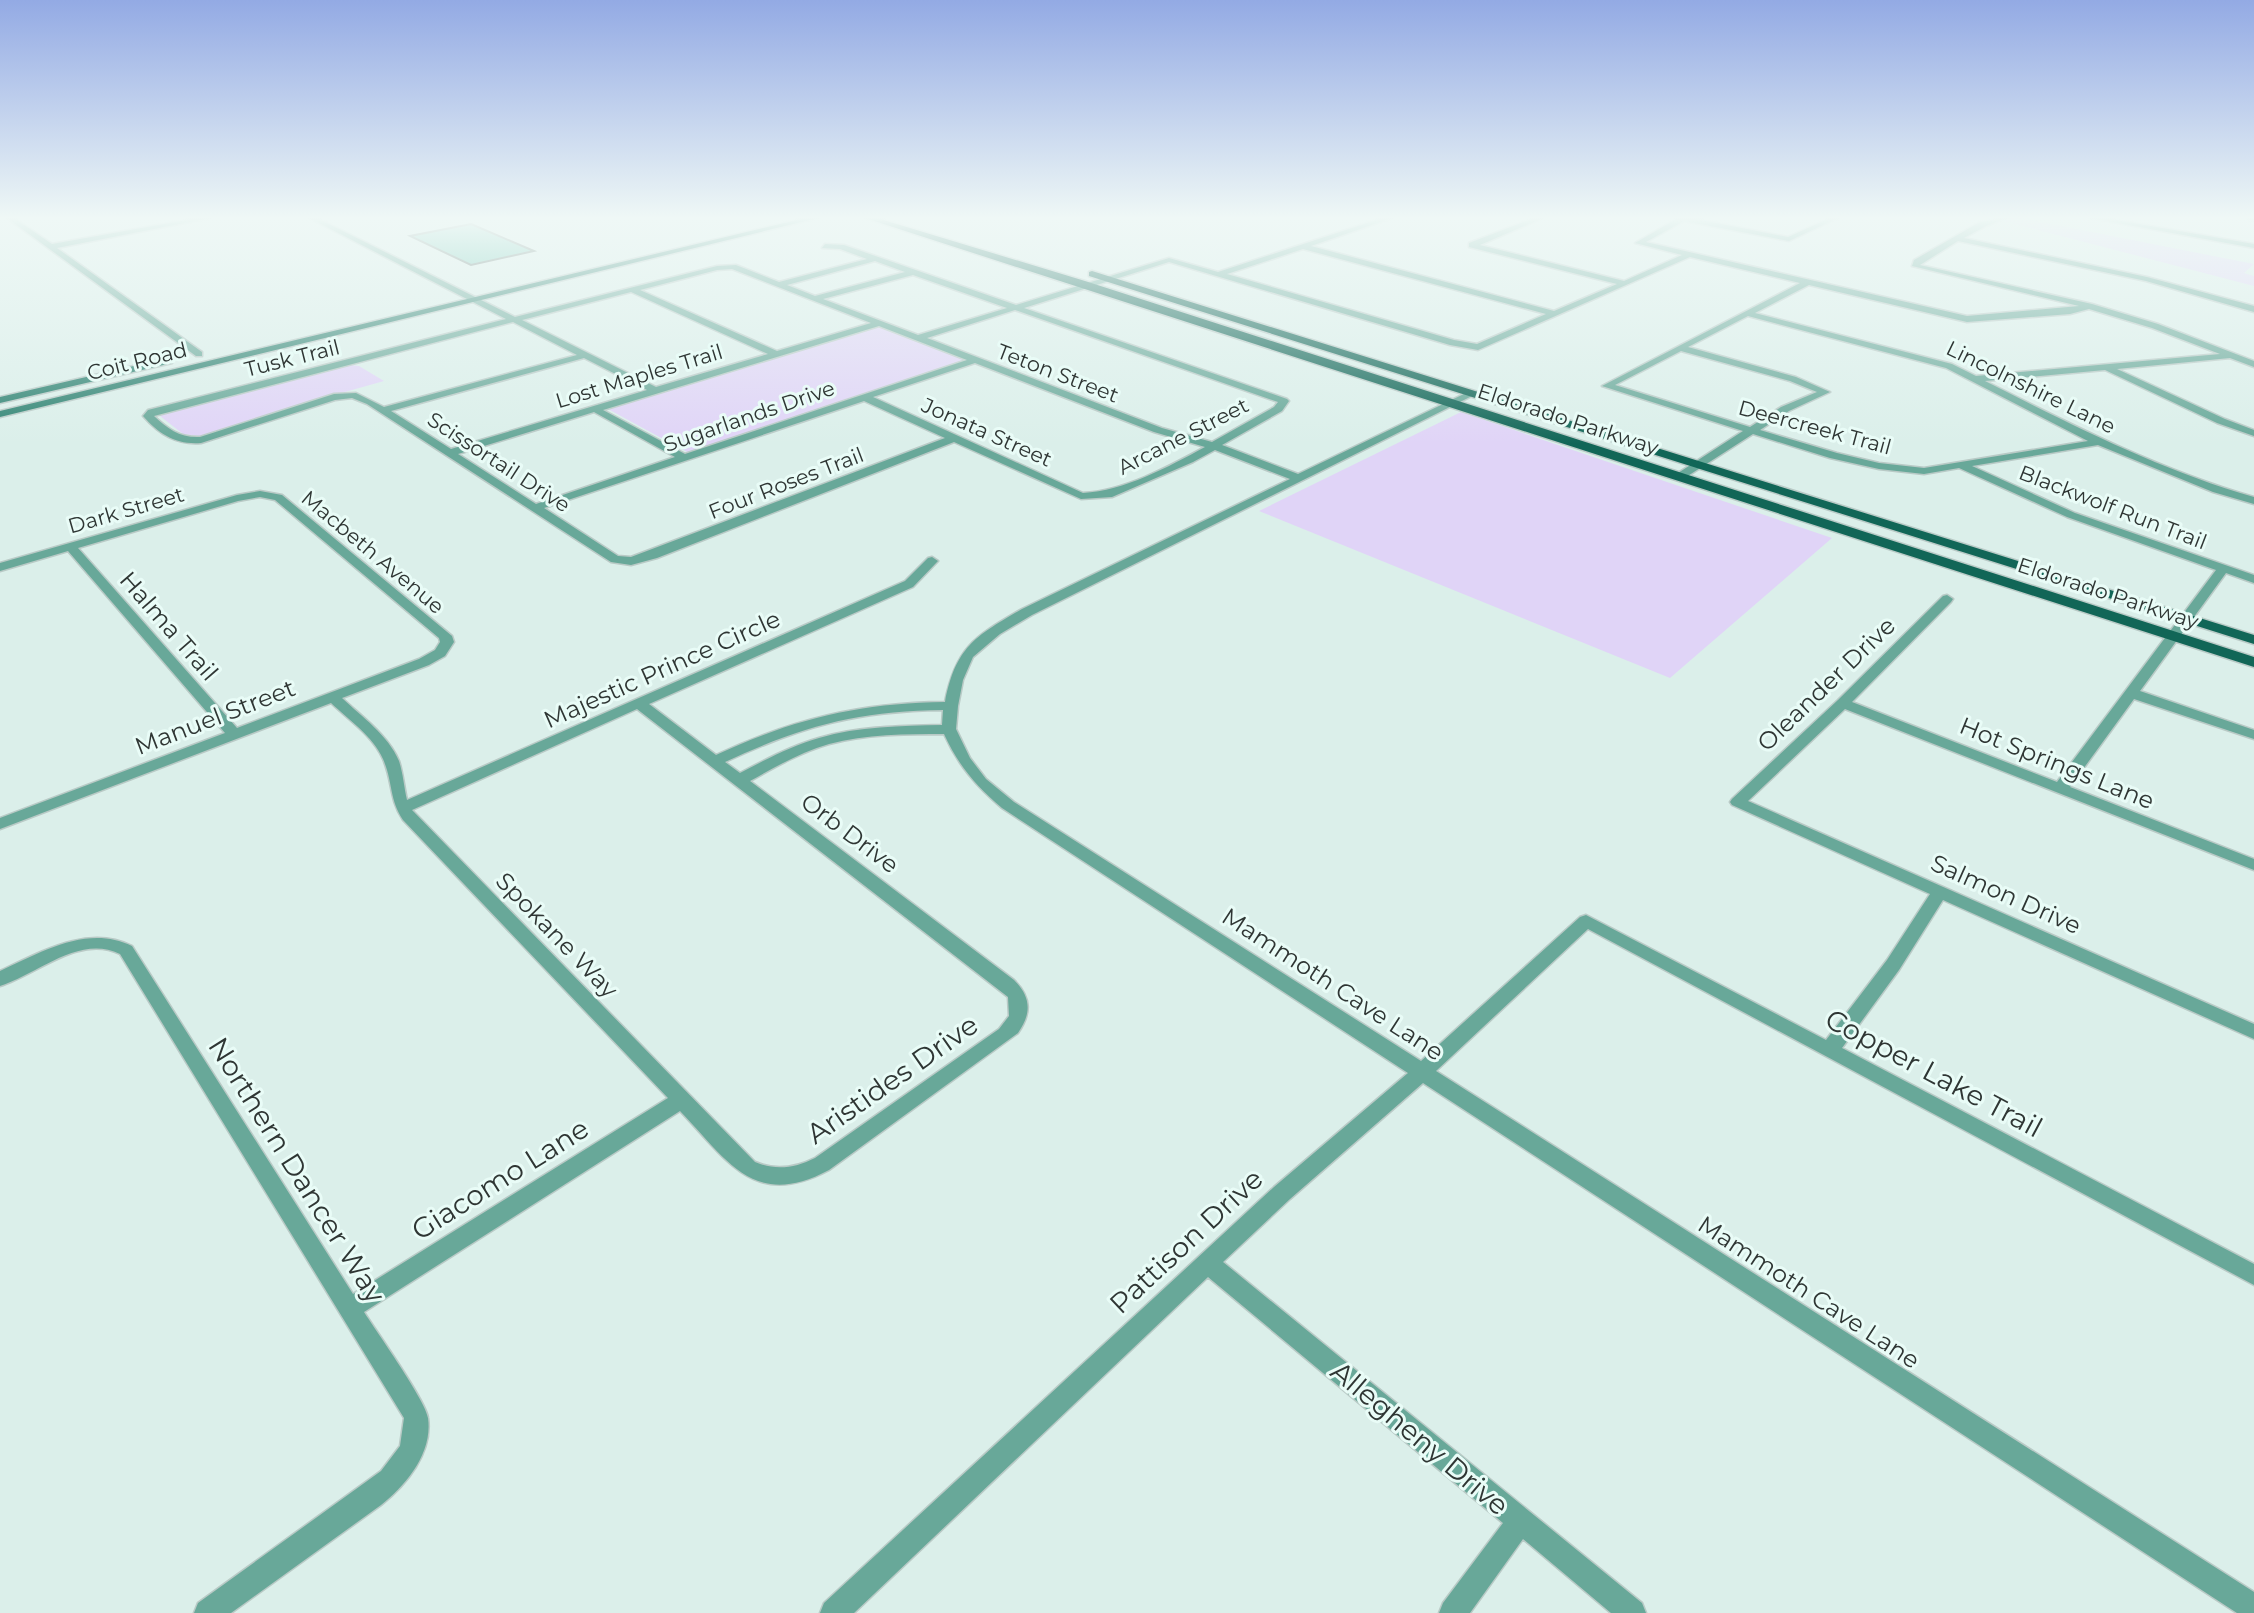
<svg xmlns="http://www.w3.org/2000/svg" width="2254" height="1613" viewBox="0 0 2254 1613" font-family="Montserrat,sans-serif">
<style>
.green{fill:#e0d4f7}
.building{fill:#66c5b0;stroke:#5e706b;stroke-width:2}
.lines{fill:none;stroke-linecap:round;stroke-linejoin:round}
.street-casing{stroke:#b9cac6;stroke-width:3}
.secondary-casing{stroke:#b9cac6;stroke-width:3}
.primary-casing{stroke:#b9cac6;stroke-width:3}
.street{fill:#68a899;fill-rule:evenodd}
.secondary{fill:#2f8372;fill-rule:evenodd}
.primary{fill:#116657;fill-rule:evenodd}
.labels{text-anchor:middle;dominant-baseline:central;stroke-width:6;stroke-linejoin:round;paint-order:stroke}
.far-street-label{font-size:21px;fill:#2f3634;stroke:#e9fcf7}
.street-label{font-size:24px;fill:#2f3634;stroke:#e9fcf7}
.near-street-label{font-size:28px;fill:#2f3634;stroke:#e9fcf7}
</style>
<rect width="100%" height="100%" fill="#dbefea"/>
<!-- green -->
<path class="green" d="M1992,218H2020L2254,264L2244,273L2254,276V286Z
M879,326L966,360L689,453L606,408Z
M351,365L359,366L384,381L281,410L199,436L183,434L160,416L168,411Z
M1461,412L1832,538L1670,678L1259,511Z"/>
<!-- building -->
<path class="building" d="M471,224L534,251L471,265L410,236Z"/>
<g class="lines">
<defs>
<path id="street" d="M7,218H14L52,244L197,218H210L57,248L202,352V356H196Z
M309,218H317L515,317L717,266L736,265L779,282L867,259L840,249L822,248L825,244L844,245L1016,305L1169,258L1218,272L1382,218H1392L1311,246L1554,311L1617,284L1469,247V243L1534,218H1543L1480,245L1624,281L1682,255L1635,243L1678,218H1691L1788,237L1830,218H1838L1789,241L1684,221L1646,242L1967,316L2079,306L1912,266L1914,260L1980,222L2006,218L1986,226L1964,238L2147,277L2254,306V312L2146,281L1958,241L1920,265L2092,304L2158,324L2254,361V367L2230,358L2117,369L2225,419L2254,430V436L2217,423L2105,370L1985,381C2072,425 2160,470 2254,497V504L2213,492L2098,445L1972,466L2075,513L2254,575V583L2226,573L2140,691L2254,730V739L2134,699L2070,787L2254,859V870L1845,709L1748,801L2254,1024V1039L1943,900L1899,970L1842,1048L2254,1264V1285L1588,929L1436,1071L2254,1592V1613H2237L1423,1083L1290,1199L1223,1262L1642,1603L1646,1613H1611L1523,1539L1470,1613H1439L1443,1603L1503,1523L1208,1277L854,1613H820L824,1603L1274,1187L1408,1073L1002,808C976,786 958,765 944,734C906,734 866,734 829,744C801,752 775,767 750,781L1014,980C1032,998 1031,1014 1018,1033L829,1170C754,1210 728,1161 680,1111L364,1312C376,1331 426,1401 428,1418C433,1453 406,1485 381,1505L231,1613H194L198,1603L381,1471L400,1446L404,1418L120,954C79,934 38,974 0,986V971C41,952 88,924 132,946L353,1294L668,1098L403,820C389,799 393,782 383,759C373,736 349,720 331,703L0,829V818L225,733L68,551L0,571V563L237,495L260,491L282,495L452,636L454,642L445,656L429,665L342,698C362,717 388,735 399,761C403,773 404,787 407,800L905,581L928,558L932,557L938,561L913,587L649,704L716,755C793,719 859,703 945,702C956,646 976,636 1022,609L1290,479L1215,450L1193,462L1112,497L1081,499L954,442L657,558L631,565L611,562L367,404L352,398L335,400L201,443C176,445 159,434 143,416L148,410L506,319ZM1303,249L1546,314L1477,344L1454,340L1227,274ZM1690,257L1800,283L1602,386L1743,431L1675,475V479H1683L1753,434L1830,458L1879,469L1924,474L1959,468L2067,517L2216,570L2057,782L1852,702L1951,602L1953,599L1947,595L1943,596L1838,700L1732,799L1730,802L1732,805L1930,894L1887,960L1826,1040L1586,915L1580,917L1421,1061L1014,802L986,779L970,758L956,729L958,706L963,680L973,657L1000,634L1032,615L1476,394L1468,392L1298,474L1222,445L1282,411L1289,401L1287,399L1024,308L1169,262L1450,345L1478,350ZM875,261L905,272L815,296L787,285ZM732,269L871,323L777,351L640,290L717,270ZM913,275L1007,308L918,335L823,299ZM1809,285L1967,322L2070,314L2089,309L2152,328L2220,354L1976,376L1952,364L1755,313ZM631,292L768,354L656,387L522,320ZM1015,310L1278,402L1274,407L1212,442L1162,428L927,338ZM1748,316L1946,368L2088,441L1924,468L1879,463L1837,453L1760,430L1789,411L1830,392L1796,377L1688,347ZM513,322L577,355L384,407L356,393L334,394L200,437C180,438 168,429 154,416ZM879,326L967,360L685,454L603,410ZM1681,351L1790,381L1817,392L1781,407L1750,427L1615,385ZM584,358L647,390L451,449L391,411ZM975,363L1154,432L1205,447C1168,467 1124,491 1083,493L873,397ZM864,401L945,438L631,557L618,556L544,508ZM594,412L675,457L536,504L458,454ZM260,497L275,500L439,638L440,642L435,650L419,659L237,728L78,548L238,501ZM637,709L1008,997L1009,1016L999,1029L815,1158C795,1168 776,1171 755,1162L412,810ZM943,710L942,725C901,726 859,726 819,738C791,746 765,760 740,773L725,762C802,726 858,711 943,710Z
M2090,218H2105L2254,244V248Z
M2248,218H2254V220H2249Z"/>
<path id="secondary" d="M805,218H818L0,417V411Z
M168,358L172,359V363L0,403V397Z"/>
<path id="primary" d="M865,218H877L1085,281L2254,657V667Z
M1092,271L2254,635V644L1089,276V272Z"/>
</defs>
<!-- street casing -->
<use href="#street" class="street-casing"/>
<!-- secondary casing -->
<use href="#secondary" class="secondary-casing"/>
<!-- primary casing -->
<use href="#primary" class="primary-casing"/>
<!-- street -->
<use href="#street" class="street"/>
<!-- secondary -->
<use href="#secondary" class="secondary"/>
<!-- primary -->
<use href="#primary" class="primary"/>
</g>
<!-- sky -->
<linearGradient id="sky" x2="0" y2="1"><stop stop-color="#93aae4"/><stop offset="0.49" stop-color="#eff8f6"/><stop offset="1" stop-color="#eff8f6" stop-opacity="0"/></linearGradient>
<rect width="2254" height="444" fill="url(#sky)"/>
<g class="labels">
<!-- far-street labels -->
<g class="far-street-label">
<text transform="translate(292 358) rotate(-14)">Tusk Trail</text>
<text transform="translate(137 361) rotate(-14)">Coit Road</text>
<text transform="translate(1058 373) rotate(21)">Teton Street</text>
<text transform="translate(639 376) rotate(-17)">Lost Maples Trail</text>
<text transform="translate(2031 387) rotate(26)">Lincolnshire Lane</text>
<text transform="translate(749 416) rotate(-19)">Sugarlands Drive</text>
<text transform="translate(1568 419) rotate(18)">Eldorado Parkway</text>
<text transform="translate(1815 427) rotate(15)">Deercreek Trail</text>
<text transform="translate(987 432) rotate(24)">Jonata Street</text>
<text transform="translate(1183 436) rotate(-27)">Arcane Street</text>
<text transform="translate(499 462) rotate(33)">Scissortail Drive</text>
<text transform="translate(786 483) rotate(-21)">Four Roses Trail</text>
<text transform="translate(2113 507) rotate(21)">Blackwolf Run Trail</text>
<text transform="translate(126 510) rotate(-16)">Dark Street</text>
<text transform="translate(373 552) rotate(40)">Macbeth Avenue</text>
<text transform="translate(2108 593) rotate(18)">Eldorado Parkway</text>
</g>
<!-- street labels -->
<g class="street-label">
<text transform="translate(169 626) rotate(49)">Halma Trail</text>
<text transform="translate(662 669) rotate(-24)">Majestic Prince Circle</text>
<text transform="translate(1826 684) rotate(-44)">Oleander Drive</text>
<text transform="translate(215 717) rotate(-21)">Manuel Street</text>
<text transform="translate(2057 763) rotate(22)">Hot Springs Lane</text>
<text transform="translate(850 833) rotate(37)">Orb Drive</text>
<text transform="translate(2006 894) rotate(24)">Salmon Drive</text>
<text transform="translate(557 935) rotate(46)">Spokane Way</text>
<text transform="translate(1333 984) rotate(33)">Mammoth Cave Lane</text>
<text transform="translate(1809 1292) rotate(33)">Mammoth Cave Lane</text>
</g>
<!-- near-street labels -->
<g class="near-street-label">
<text transform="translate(1934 1073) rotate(28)">Copper Lake Trail</text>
<text transform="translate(892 1079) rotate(-35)">Aristides Drive</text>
<text transform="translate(297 1170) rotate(58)">Northern Dancer Way</text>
<text transform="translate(500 1179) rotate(-32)">Giacomo Lane</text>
<text transform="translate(1186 1241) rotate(-43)">Pattison Drive</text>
<text transform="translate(1420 1438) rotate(40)">Allegheny Drive</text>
</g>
</g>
</svg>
